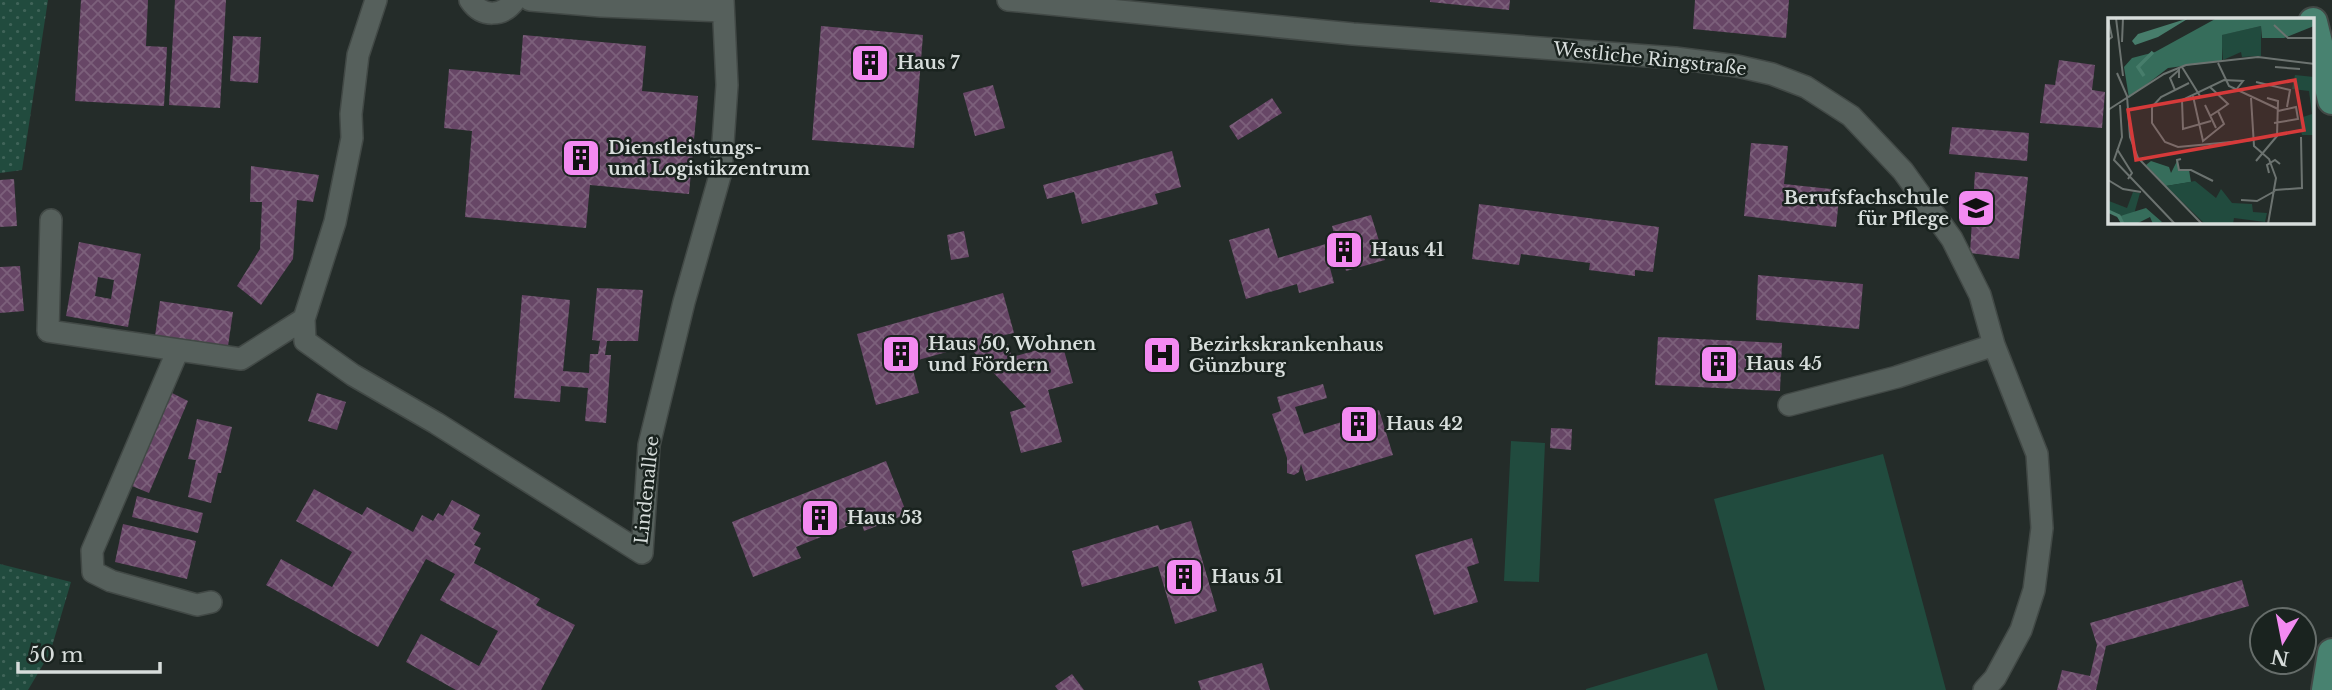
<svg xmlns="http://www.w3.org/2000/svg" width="2332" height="690" viewBox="0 0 2332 690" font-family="'Libre Baskerville',serif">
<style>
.grass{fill:url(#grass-dots)}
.pitch{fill:#214b3e}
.building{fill:url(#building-cross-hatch);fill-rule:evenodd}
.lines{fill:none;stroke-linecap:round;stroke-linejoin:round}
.minor-casing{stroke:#424946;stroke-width:24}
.major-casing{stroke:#424946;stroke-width:32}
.minor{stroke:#56605c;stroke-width:21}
.major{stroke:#488270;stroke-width:28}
.labels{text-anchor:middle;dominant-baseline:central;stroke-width:5;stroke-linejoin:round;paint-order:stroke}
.street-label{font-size:18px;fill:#d7dddb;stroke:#1a231f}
.poi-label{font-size:18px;font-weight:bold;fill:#d7dddb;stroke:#1a231f;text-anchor:start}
.inset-river{fill:none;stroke:#477d6b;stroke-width:3.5}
.inset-road{fill:none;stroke:#6c7370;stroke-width:2}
.view{fill:#d63a3a;fill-opacity:0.15;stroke:#d63a3a;stroke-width:3.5}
.inset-edge{fill:none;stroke:#d7dddb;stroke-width:3.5}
</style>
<defs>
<pattern id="grass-dots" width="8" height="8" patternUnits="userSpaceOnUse" patternTransform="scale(1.75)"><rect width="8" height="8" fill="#214b3e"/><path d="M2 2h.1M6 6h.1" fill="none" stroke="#406459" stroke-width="1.8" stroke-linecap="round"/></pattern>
<pattern id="building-cross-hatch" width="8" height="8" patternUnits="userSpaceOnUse" patternTransform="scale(1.75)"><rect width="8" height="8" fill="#674666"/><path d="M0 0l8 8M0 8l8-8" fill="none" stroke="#7c607b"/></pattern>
</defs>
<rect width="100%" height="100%" fill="#242c29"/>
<!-- grass -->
<path class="grass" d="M0,0H48L22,170L0,173Z
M0,564L71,582L50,653L28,690H0Z"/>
<!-- pitch -->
<path class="pitch" d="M1511,441L1545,443L1539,582L1504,581Z
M1883,454L1946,690H1765L1714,499Z
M1707,653L1718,690H1586V689Z"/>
<!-- building -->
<path class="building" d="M81,0H148L146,46L167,47L164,106L75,101Z
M175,0H226L220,108L169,105Z
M1430,0H1510L1509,10L1430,2Z
M1695,0H1789L1786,38L1693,29Z
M821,26L923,35L914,148L812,140Z
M523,35L646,46L642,91L698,96L689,194L590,185L586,228L465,217L472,131L444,128L449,69L520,75Z
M233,36L261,37L258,83L230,81Z
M2059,60L2095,65L2092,90L2105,92L2102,128L2040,123L2045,84L2055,85Z
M993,85L1005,128L975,136L963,93Z
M1272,98L1282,113L1238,140L1229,126Z
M1952,127L2029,133L2027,161L1949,154Z
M1751,143L1788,146L1784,184L1840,190L1836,227L1744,216Z
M1172,151L1181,187L1155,194L1158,204L1082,224L1074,192L1047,199L1043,185Z
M251,166L319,175L313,202L297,200L293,259L261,305L237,286L260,249L262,202H250Z
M1975,172L2028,177L2019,259L1970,253Z
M14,179L17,226L0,227V180Z
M1479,204L1659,227L1653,272L1635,270V276L1589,270L1590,263L1521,254L1519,265L1472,259Z
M1371,215L1385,260L1346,271L1344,264L1330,268L1334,283L1299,293L1297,284L1246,299L1229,240L1269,228L1278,258L1336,241L1332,226Z
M964,231L969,257L951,260L947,235Z
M79,242L141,254L128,327L66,316ZM98,277L114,280L111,299L95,296Z
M20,266L24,311L0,313V267Z
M1758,275L1863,284L1859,329L1756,320Z
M597,288L643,290L638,341H607L605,355H611L606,423L585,421L588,388L561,386L560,402L514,398L522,295L570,300L563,371L589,373L590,354H598L600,341L592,340Z
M1003,293L1014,333L1004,335L1012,357L1062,343L1073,383L1048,390L1062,442L1021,453L1010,412L1026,407L968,346L911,362L919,393L876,405L857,334Z
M160,301L233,312L228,346L155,336Z
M1658,337L1782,343L1780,391L1655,385Z
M1323,384L1327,398L1295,407L1304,434L1379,410L1393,455L1306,481L1301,464L1299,472L1294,475L1287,473V458L1272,414L1281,411L1277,397Z
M172,393L188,401L149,493L132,486Z
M317,393L346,402L337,430L308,421Z
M197,419L232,427L221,473H218L211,503L188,497L196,460L188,459Z
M1551,428L1572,429L1571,450L1550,448Z
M886,461L907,514L864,531L861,521L796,547L801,558L753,577L732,522Z
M314,489L362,515L367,507L413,532L422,515L433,521L438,513L443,516L452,500L480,515L473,529L481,533L474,545L481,548L474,563L540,599L536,605L575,625L541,690H456L406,662L421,634L479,666L498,631L440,600L455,574L426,559L378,647L266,585L281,559L332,587L352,552L296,521Z
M137,496L203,513L198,533L132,517Z
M1191,521L1217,611L1175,624L1158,566L1082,587L1072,551L1158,525L1160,530Z
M123,524L196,541L187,579L115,562Z
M1472,538L1479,563L1467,567L1478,602L1434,615L1415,555Z
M2242,580L2249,606L2106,646L2096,690H2057L2062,670L2090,676L2097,645L2090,623Z
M1262,663L1270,690H1201L1198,681Z
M1072,674L1084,690H1058L1055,686Z"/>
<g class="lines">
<defs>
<path id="minor" d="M376,0L358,55L351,114L352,138L335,222L304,319L305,341L353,375L436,423L642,553L649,445L684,302L721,172L727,85L723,0
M470,0C482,18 503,17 515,0
M530,0L601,6L723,11
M1008,0L1353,34L1675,58L1737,66L1772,74L1806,87L1851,116L1903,171L1952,239L1980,295L1994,345L2037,454L2042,528L2034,590L2021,630L1995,678L1984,690
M51,220L48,331L241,359L304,319
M178,350L92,551L93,572L111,581L197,605L211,602
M1789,405L1897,377L1994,345"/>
<path id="major" d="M2313,22L2332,100
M2326,690L2332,653"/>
</defs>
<!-- minor casing -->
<use href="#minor" class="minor-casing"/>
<!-- major casing -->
<use href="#major" class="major-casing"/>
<!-- minor -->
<use href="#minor" class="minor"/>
<!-- major -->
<use href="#major" class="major"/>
</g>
<!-- icons -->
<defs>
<symbol id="building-square" viewBox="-11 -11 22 22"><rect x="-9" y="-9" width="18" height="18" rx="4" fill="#f38af1" stroke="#1a231f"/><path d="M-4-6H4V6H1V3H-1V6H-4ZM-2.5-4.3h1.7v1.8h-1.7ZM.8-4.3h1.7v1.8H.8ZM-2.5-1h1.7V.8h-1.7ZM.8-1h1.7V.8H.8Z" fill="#111"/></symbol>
<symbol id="university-square" viewBox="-11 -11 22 22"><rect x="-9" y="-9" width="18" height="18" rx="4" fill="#f38af1" stroke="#1a231f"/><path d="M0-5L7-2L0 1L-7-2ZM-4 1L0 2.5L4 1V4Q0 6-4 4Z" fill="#111"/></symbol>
<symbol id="hospital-square" viewBox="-11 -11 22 22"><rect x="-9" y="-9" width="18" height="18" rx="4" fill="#f38af1" stroke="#1a231f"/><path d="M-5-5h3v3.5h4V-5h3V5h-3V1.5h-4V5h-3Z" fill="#111"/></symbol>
</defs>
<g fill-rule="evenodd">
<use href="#building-square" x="848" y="41" width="44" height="44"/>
<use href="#building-square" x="559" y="136" width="44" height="44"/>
<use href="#university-square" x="1954" y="186" width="44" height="44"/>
<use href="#building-square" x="1322" y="228" width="44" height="44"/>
<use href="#building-square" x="879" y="332" width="44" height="44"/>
<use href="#hospital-square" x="1140" y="333" width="44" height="44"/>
<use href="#building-square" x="1697" y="342" width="44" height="44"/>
<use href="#building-square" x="1337" y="402" width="44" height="44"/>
<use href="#building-square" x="798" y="496" width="44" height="44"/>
<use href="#building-square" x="1162" y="555" width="44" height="44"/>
</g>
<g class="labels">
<!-- street labels -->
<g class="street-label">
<text transform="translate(1650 59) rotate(6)">Westliche Ringstraße</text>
<text transform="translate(647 490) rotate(-84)">Lindenallee</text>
</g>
<!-- poi labels -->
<g class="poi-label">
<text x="897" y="63">Haus 7</text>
<text x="608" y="148">Dienstleistungs-<tspan x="608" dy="21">und Logistikzentrum</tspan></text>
<text x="1949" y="198" text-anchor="end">Berufsfachschule<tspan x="1949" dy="21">für Pflege</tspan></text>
<text x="1371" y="250">Haus 41</text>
<text x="928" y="344">Haus 50, Wohnen<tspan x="928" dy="21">und Fördern</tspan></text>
<text x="1189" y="345">Bezirkskrankenhaus<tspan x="1189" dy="21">Günzburg</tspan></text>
<text x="1746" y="364">Haus 45</text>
<text x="1386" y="424">Haus 42</text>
<text x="847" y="518">Haus 53</text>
<text x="1211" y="577">Haus 51</text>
</g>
</g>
<!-- overview -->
<g transform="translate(2108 18)">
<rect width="206" height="206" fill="#242c29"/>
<path d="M153,8V38L134,39L133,34L115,42L113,17ZM187,57L206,59V117H194L193,113L192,100L204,96L201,73L184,71ZM25,174L32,175L26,196L11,198L0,192L1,183L19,190Z" fill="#214b3e"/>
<path d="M109,0H206V8L176,20H154L153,8L114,17V43L60,50L21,80L16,49L24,40L47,34ZM43,143L61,149L63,155L69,143L71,152H81L83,164L58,168L38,147ZM38,190L54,204L45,206L42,199L28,206H14L9,199Z" fill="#366d5b"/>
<path d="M87,163L108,180L113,171L124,185L144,186L145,194L159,195L157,204L126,200L125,206H97L58,168Z" fill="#214b3e"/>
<path d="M81,0L50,19L27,27L24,23L30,16Z" fill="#477d6b"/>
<path class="inset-river" d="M36,58L30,49L45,34M0,193L11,198L15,206"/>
<path class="inset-road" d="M8,0L15,58M0,1L4,19L0,22M166,7L180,20H207M14,24L15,0M110,45L121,68L170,91M74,49L92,78M167,49L192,51M9,55L19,78L22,119L30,140L94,206M148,64L182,72L179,89M81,65L53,79L44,89V105L57,124L70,129L144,122M102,69L120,86L110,93M67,72L62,60L71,52V60M85,78L95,123L116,106L110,93L102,98M143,80L146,128L161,141L168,160L160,206M12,87L14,119L6,142L67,206M97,87L108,110M0,92L56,56L78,47L150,39L207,46M103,103L75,111L74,82L116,62L135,63L128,72M166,105L190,101L188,89L170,93M9,131L24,155L20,161M73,141L69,142L71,152H83L105,163M148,143L169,118L170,83L159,80M161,155L159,147L167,142L172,146M0,162L15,171L33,174M167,172L194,170L193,119M133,182L149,183L167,173"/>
<path class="view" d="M187,62L196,112L28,142L20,92Z"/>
<rect width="206" height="206" class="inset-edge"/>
</g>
<!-- north arrow -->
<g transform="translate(2283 641) rotate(190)"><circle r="33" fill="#1a231f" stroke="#666d6a" stroke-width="2"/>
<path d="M0-5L12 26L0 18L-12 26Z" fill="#f38af1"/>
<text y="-10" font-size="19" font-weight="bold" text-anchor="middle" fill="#d7dddb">N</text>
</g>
<!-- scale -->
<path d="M18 662v10h142v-10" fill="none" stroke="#d7dddb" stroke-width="3.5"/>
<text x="28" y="662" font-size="21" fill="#d7dddb" stroke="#1a231f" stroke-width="5" paint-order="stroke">50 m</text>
</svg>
